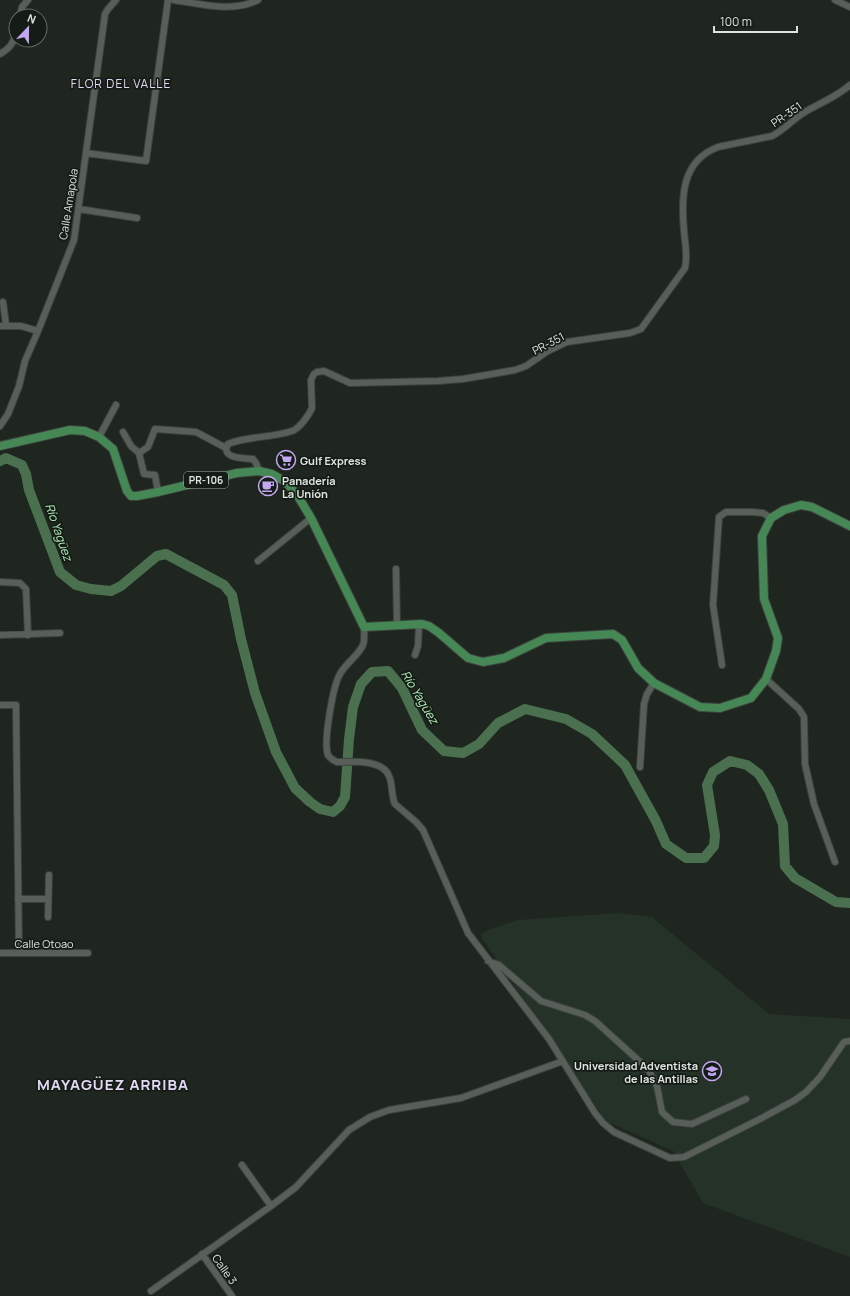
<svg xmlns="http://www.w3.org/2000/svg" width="850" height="1296" viewBox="0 0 850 1296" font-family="Manrope,sans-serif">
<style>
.built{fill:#253227}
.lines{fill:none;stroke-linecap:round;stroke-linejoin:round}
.river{stroke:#4a704f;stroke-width:10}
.minor-casing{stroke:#3c423d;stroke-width:8}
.major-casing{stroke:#3c423d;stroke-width:10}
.minor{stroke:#575f58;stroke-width:6}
.major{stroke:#468855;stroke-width:8}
.labels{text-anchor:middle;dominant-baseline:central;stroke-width:3.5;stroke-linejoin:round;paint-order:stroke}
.shield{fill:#151c16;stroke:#a2a8a3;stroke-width:1}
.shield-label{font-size:10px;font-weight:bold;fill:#dfe4e0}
.street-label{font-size:11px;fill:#dfe4e0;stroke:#151c16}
.poi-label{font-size:11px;font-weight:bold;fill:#dfe4e0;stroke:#151c16;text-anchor:start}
.neighbourhood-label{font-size:12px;letter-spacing:1px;fill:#e3d9f5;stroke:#151c16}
.water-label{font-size:12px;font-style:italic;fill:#b1efb9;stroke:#151c16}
.district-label{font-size:15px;font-weight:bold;letter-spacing:1px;fill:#e3d9f5;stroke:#151c16}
</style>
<rect width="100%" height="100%" fill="#1e261f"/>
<!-- built -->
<path class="built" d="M618,913L652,917L769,1014L850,1019V1257L703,1203L673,1151L606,1121L584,1089L562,1053L516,988L480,935L488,930L518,920Z"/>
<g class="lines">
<!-- river -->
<path class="river" d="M0,461L6,458L22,465L26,474L29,490L60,572L76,585L91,589L111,591L121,586L157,556L166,554L224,585L232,595L241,639L255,693L276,752L295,788L310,802L320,809L333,812L340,806L345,797L349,739L353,707L361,684L372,672L388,671L402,688L422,730L444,751L463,753L479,744L498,723L525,709L566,719L592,734L625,765L656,821L666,844L686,858H704L714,846L715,835L707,785L713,772L730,761L747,765L759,774L769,790L783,824L785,866L795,878L836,902L850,903"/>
<defs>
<path id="minor" d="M174,0C201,4 232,13 258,0
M835,0L850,7
M20,16L22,7L28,0
M0,54C9,49 13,44 16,34
M86,153L146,161L168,0
M79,209L137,218
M3,302L6,325
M0,326H21L38,331
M0,426L8,414L19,386L25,361L38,331L74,240L105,14L108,9L116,0
M123,432L131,446L139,453L144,474L155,475L158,492
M99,437L116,405
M139,453L148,447L155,429L196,432L226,448
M259,471L256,463L253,459C244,458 220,459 228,444C248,436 271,438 292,431C299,429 309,415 312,408L311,380L314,374L317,372L324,371L350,383L438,381L463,379L515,370L526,366L548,351L567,342L630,333L641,329L685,268C688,255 685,244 684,231C681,198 681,161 718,147L772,136C784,130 793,119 805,112C820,103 836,97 850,85
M258,561L311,518
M396,569L397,625
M0,582L20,583L26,589L28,635
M364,627C364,632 365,640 363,645C358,656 346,663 340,674C333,686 323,742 328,755C330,759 333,760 337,762C352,762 383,759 389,776C393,785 391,796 395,804L416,822L423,830L468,933L549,1039L595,1113L603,1123L614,1132L670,1158L684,1157L760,1119L795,1100L806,1092L820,1077L844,1042L850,1041
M0,635L60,633
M415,655L418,646L419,624
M722,665L713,605L719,517L726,512H752L763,513L771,518
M766,679L799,709L804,717L805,764L814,804L835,862
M0,705H16L19,953
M640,767L644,704L647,694L654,683
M18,899H48
M48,917L49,875
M0,953H88
M488,961L499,965L541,1001L585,1015L595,1021L648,1069L657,1086L662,1112L673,1122L692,1124L746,1099
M242,1165L271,1206
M202,1254L232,1296
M151,1291L271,1206L296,1187L349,1130L370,1117L389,1110L461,1098L563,1061"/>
<path id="major" d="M0,446L70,430L85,431L99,437L113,449L127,491L131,496H137L158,492L237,473L259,471L272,474L284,481L296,493L311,518L364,627L422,624L429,626L439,633L468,658L483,662L504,658L546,638L613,634L622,640L638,668L654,683L700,707L720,708L751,698L766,679L776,651L778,638L764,599L762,536L771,518L784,510L801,505L812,507L850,526"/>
</defs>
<!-- minor casing -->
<use href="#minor" class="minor-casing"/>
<!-- major casing -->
<use href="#major" class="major-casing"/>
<!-- minor -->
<use href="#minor" class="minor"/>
<!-- major -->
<use href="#major" class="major"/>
</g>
<!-- icons -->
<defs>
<symbol id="supermarket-ring" viewBox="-11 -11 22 22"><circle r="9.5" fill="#151c16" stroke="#c3a7f2" stroke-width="1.5"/><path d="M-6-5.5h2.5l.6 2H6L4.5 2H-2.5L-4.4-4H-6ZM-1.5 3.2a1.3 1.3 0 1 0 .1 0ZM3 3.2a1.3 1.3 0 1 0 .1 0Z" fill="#c3a7f2"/></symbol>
<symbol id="cafe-ring" viewBox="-11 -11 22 22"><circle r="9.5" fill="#151c16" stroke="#c3a7f2" stroke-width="1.5"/><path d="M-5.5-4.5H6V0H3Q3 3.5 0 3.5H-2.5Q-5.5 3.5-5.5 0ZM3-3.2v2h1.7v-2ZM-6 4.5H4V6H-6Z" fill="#c3a7f2"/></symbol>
<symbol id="university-ring" viewBox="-11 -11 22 22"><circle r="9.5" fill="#151c16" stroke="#c3a7f2" stroke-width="1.5"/><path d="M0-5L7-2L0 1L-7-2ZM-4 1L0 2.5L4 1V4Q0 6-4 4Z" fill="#c3a7f2"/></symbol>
</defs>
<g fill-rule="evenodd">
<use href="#supermarket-ring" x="275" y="449" width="22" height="22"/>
<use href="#cafe-ring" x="257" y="475" width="22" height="22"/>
<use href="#university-ring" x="701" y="1060" width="22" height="22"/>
</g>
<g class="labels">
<!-- shield labels -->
<rect class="shield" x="184" y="472" width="44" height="16" rx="3"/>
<g class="shield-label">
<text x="206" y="480">PR-106</text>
</g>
<!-- street labels -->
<g class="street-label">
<text transform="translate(786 114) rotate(-35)">PR-351</text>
<text transform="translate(68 204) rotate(-81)">Calle Amapola</text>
<text transform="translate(548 343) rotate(-28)">PR-351</text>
<text x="44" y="943">Calle Otoao</text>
<text transform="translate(225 1269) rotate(55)">Calle 3</text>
</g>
<!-- poi labels -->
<g class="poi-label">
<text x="300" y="460">Gulf Express</text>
<text x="282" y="480">Panadería<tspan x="282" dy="13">La Unión</tspan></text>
<text x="698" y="1065" text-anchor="end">Universidad Adventista<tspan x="698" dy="13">de las Antillas</tspan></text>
</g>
<!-- neighbourhood labels -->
<g class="neighbourhood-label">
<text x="121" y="83">FLOR DEL VALLE</text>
</g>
<!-- water labels -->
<g class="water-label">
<text transform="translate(59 532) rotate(71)">Río Yagüez</text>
<text transform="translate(420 697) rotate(59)">Río Yagüez</text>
</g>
<!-- district labels -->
<g class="district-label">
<text x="113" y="1084">MAYAGÜEZ ARRIBA</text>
</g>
</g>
<!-- north arrow -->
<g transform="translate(28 28) rotate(22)"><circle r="19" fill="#151c16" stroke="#666c67"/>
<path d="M0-3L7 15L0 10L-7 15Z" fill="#c3a7f2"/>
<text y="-6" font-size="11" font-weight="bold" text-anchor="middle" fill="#dfe4e0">N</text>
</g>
<!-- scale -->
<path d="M714 26v6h83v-6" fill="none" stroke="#dfe4e0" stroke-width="2"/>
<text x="720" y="26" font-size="12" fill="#dfe4e0" stroke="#151c16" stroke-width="3" paint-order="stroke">100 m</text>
</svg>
